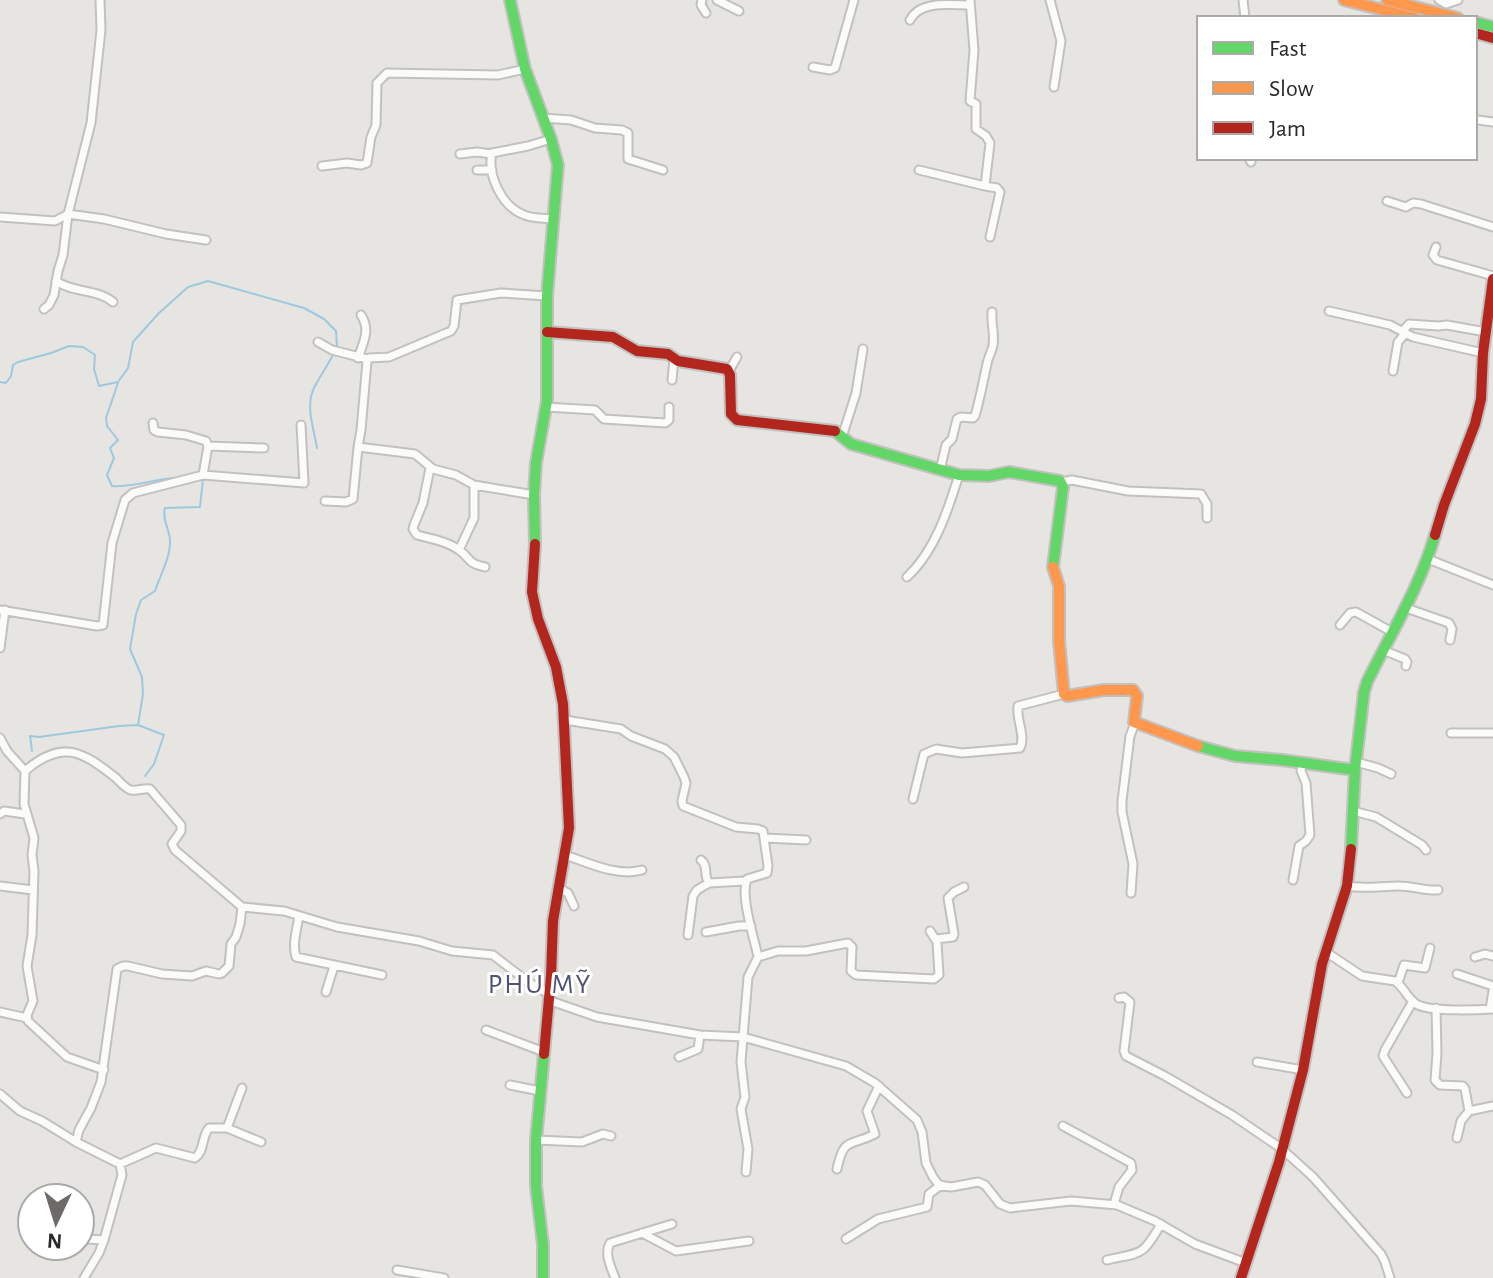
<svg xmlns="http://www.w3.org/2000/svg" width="1493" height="1278" viewBox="0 0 1493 1278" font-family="'Alegreya Sans',sans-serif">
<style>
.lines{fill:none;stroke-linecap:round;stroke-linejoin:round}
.stream{stroke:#9ec8e0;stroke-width:2}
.street-casing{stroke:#c2c1c0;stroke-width:11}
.fast-casing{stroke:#c2c1c0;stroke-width:14}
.slow-casing{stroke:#c2c1c0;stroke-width:14}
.jam-casing{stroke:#c2c1c0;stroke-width:14}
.street{stroke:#fbfbfa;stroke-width:7}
.fast{stroke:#63d668;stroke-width:10}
.slow{stroke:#ff974d;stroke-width:10}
.jam{stroke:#b3261e;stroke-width:10}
.labels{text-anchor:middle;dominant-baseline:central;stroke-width:6;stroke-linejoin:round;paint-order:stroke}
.quarter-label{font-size:28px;letter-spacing:2px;fill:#505375;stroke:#fff}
</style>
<rect width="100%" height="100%" fill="#e7e5e1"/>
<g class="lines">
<!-- stream -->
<path class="stream" d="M0,382L6,383L11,376L13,365L18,362L51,353L69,346L83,347L95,355L94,369L99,386L118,382L128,368L133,342L158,314L188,287L208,281L304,308L324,319L336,331L337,347
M118,383L106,418L107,426L118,440L110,448L114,458L107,475L112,486C134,488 156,478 178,478
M317,448C314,429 305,406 314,388C320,376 328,365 334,353
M138,725L143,694L142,677L130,649L136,614L141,600L155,591C160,576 171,556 170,540C169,528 162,520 165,508L200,507L203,479H201
M32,751L30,736L39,737L119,726L138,725L164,735L154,764L145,776"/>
<defs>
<path id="street" d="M702,0L701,5L706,13
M717,0L739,11
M970,0L974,50L970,101L976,104V129L986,136L990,143L985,186L997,188L1000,192L990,237
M1050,0L1061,41L1054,87
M1243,0L1245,18
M1439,0L1446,4L1458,0
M910,20C920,0 950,5 970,5
M813,67L830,70L835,68L854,0
M543,118L571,120L595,128L622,130L628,133V159L663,170
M1478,120L1493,122
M551,139L528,146L492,153C487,174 501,205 522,214C531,219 544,218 554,219
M460,154L477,152L491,154
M1249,158L1251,162
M322,166L347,163L361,165L367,163L371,137L376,125L377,83L387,73L498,75L525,69
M477,170H492
M919,170L985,186
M1387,201L1406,207L1413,203L1421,204L1493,227
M0,217L55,221L68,214L104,219L166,234L206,240
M1436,247L1433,255L1437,260L1493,276
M56,281C73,293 98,289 113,302
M44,309L49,305L54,295L58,271L63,255L68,214L91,123L101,30L100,0
M1329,311L1390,325L1413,337L1483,353
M1402,332L1409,324L1438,326L1447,325L1486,332
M318,342L332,350L367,359
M358,358C363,343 371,330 361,315
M729,371L737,357
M1393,371L1398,342L1405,334
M672,380L674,359
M546,407L595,410L604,419L665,423L669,420V407
M842,437L856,393L863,349
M208,446L264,448
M430,468L423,503L414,525L413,529L417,535C431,539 447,541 459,550C472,559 466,563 485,567
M940,470L946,445L952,439L957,419L961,417L973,418L975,416C980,399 983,382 987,364C988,357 992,352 993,345C995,334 991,324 992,312
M203,475L304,483L301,425
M1061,482L1072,480L1128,491L1201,494L1207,504V518
M534,495L474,485L456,475L433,469L415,454L358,447L361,430L367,361L369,358L389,357L451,331L454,326L457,300L501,293L547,296
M325,501L346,502L353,499L358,447
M459,550L474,518V485
M1428,559L1493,585
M907,577C935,551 948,510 959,475
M1406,608L1449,623L1452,629L1450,640
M0,610L97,626L103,625L112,543L125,500L133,493L203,475L208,446L206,441L186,435L158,432L154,430L153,423
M1340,625L1350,613L1356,612L1392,632
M0,648L5,610
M1383,650L1405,659L1407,662L1406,666
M565,720L621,729L631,736L665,749L674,757L684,777L686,783L682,801L683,806L736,827L758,829L763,831L768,866L767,873L747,879C740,897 754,937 758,957
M1451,733H1493
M0,738L7,751L25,771L24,804L34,838L32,855L34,871L32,935L27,966L33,1001L27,1015L28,1021L67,1057L104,1070
M1356,762L1378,768L1391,774
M25,771C62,739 82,751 116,778C120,782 126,789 131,790C137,791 144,788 150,789L181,825V831L172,844L175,850L242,907L284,911L337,927L419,941L452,951L493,955L528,982L549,994
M913,799L924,754L936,749L962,753L1020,748C1026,736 1016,720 1018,706L1064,694
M1353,811L1376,817L1422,845L1426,850
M0,814L4,811L25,814
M765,838L806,840
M565,855C589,863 617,877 642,870
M701,860C709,866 703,876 709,883L745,881
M1293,880L1299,846L1306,841L1310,835L1306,783L1301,771L1302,763
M0,886L33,890
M1347,886C1365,889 1381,886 1399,886C1413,886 1425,891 1438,890
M559,888L568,893L574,906
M1131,893L1133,864L1122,812V801L1130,736L1135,723
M299,916C297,929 292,944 296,957L382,975
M706,932L739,926H751
M688,935L693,896L697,890L709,883
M936,939L953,937L954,934L948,898L954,892L964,887
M1326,952L1362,976L1395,981C1404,987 1407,998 1416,1004C1429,1012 1477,1010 1493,1009
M1475,957L1485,954L1493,956
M1457,974L1493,986
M1398,983L1404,965L1425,968L1430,948
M326,992L334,966
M1119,998L1124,997L1130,1002L1124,1051L1126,1056L1165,1076L1232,1115L1282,1149L1313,1177L1381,1254L1385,1262L1390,1278
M548,1000L597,1017L700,1035L743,1037L846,1066L875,1083L917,1120L922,1132L926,1163L933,1177L939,1185L951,1187L978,1182L985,1185L1000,1204L1010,1208L1071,1201L1117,1205L1155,1221L1195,1244L1246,1263
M1436,1008L1437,1053L1435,1080L1440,1085L1463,1086L1465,1089L1469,1111L1461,1121L1457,1138
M1490,1009L1493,991
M0,1012L27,1018
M486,1030L544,1052
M679,1057L698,1049L700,1035
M1257,1062L1303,1070
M510,1085L540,1091
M1407,1093L1383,1056L1385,1050L1413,1001
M0,1094L20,1111L42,1121L76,1142
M1469,1111L1493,1106
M1063,1126L1131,1163L1132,1170L1119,1187L1114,1204
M227,1128L242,1088
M536,1140L582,1142L603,1134L611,1136
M120,1164L156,1148L195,1158C205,1151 201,1137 209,1128H227L261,1142
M837,1169C844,1136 850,1147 875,1134L867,1111L879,1086
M746,1172L748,1149L741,1109L745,1097L741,1062L748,977L758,957L778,951H806L848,943L852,947L851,971L856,975L934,979L939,975L937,942L930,931
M642,1233L676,1251L749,1241
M846,1239L878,1219L927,1207L929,1194L941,1185
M80,1240L87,1239L104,1240
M1107,1260C1142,1252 1142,1257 1161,1224
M397,1270L444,1278
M84,1278L99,1253L104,1240L122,1175L120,1164L76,1142L79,1130L91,1108L101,1082L117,969L123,966H128L162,974L192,976L206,971L219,974L222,973L229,966L231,944L236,937L240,924L242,907
M615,1278C611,1267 604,1254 610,1243L672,1224"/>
<path id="fast" d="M510,0L525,69L551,139L558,165L547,296V401L536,463L534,495L535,544
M1475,22L1493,27
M835,431L851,444L959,475L989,476L1009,472L1060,481L1063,487L1053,567
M1198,746L1235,756L1282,760L1355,770
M1351,849L1355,770L1364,692L1367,682C1391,633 1420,587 1435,535
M543,1278V1245L536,1186V1140L544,1054"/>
<path id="slow" d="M1344,0L1415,18
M1387,0L1458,18
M1053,567L1059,586V641L1064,694L1067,696L1104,690H1133L1137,696L1134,722L1198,746"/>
<path id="jam" d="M1475,33L1493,38
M547,332L613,337L637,351L668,354L678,361L727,369L730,375L731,414L737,420L835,431
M1435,535L1444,505L1475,424L1481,399L1483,353L1493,279
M535,544L532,592L538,619L556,667L563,704L569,828L553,921L551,976L544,1054
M1241,1278L1279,1162L1303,1070L1322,964L1347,886L1351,849"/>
</defs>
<!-- street casing -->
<use href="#street" class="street-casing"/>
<!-- fast casing -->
<use href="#fast" class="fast-casing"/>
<!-- slow casing -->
<use href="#slow" class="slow-casing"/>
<!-- jam casing -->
<use href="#jam" class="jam-casing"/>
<!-- street -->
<use href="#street" class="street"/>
<!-- fast -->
<use href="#fast" class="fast"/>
<!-- slow -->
<use href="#slow" class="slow"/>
<!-- jam -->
<use href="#jam" class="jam"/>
</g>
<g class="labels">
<!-- quarter labels -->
<g class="quarter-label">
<text x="540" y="985">PHÚ MỸ</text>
</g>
</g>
<!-- legend -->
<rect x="1197" y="16" width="280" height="144" fill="#ffffff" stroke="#aaaaaa" stroke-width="2"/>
<rect x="1213" y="42" width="40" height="12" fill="#63d668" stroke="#aaaaaa" stroke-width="2"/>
<text x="1269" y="56" font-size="24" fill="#2a2a2a">Fast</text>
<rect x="1213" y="82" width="40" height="12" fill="#ff974d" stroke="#aaaaaa" stroke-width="2"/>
<text x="1269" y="96" font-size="24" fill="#2a2a2a">Slow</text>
<rect x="1213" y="122" width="40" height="12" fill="#b3261e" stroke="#aaaaaa" stroke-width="2"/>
<text x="1269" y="136" font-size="24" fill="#2a2a2a">Jam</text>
<!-- north arrow -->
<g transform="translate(56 1222) rotate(184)"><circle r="38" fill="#ffffff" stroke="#aaaaaa" stroke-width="2"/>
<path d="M0-6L14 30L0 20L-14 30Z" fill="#6c6b6a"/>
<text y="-12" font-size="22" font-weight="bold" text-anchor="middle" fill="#2a2a2a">N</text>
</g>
</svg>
